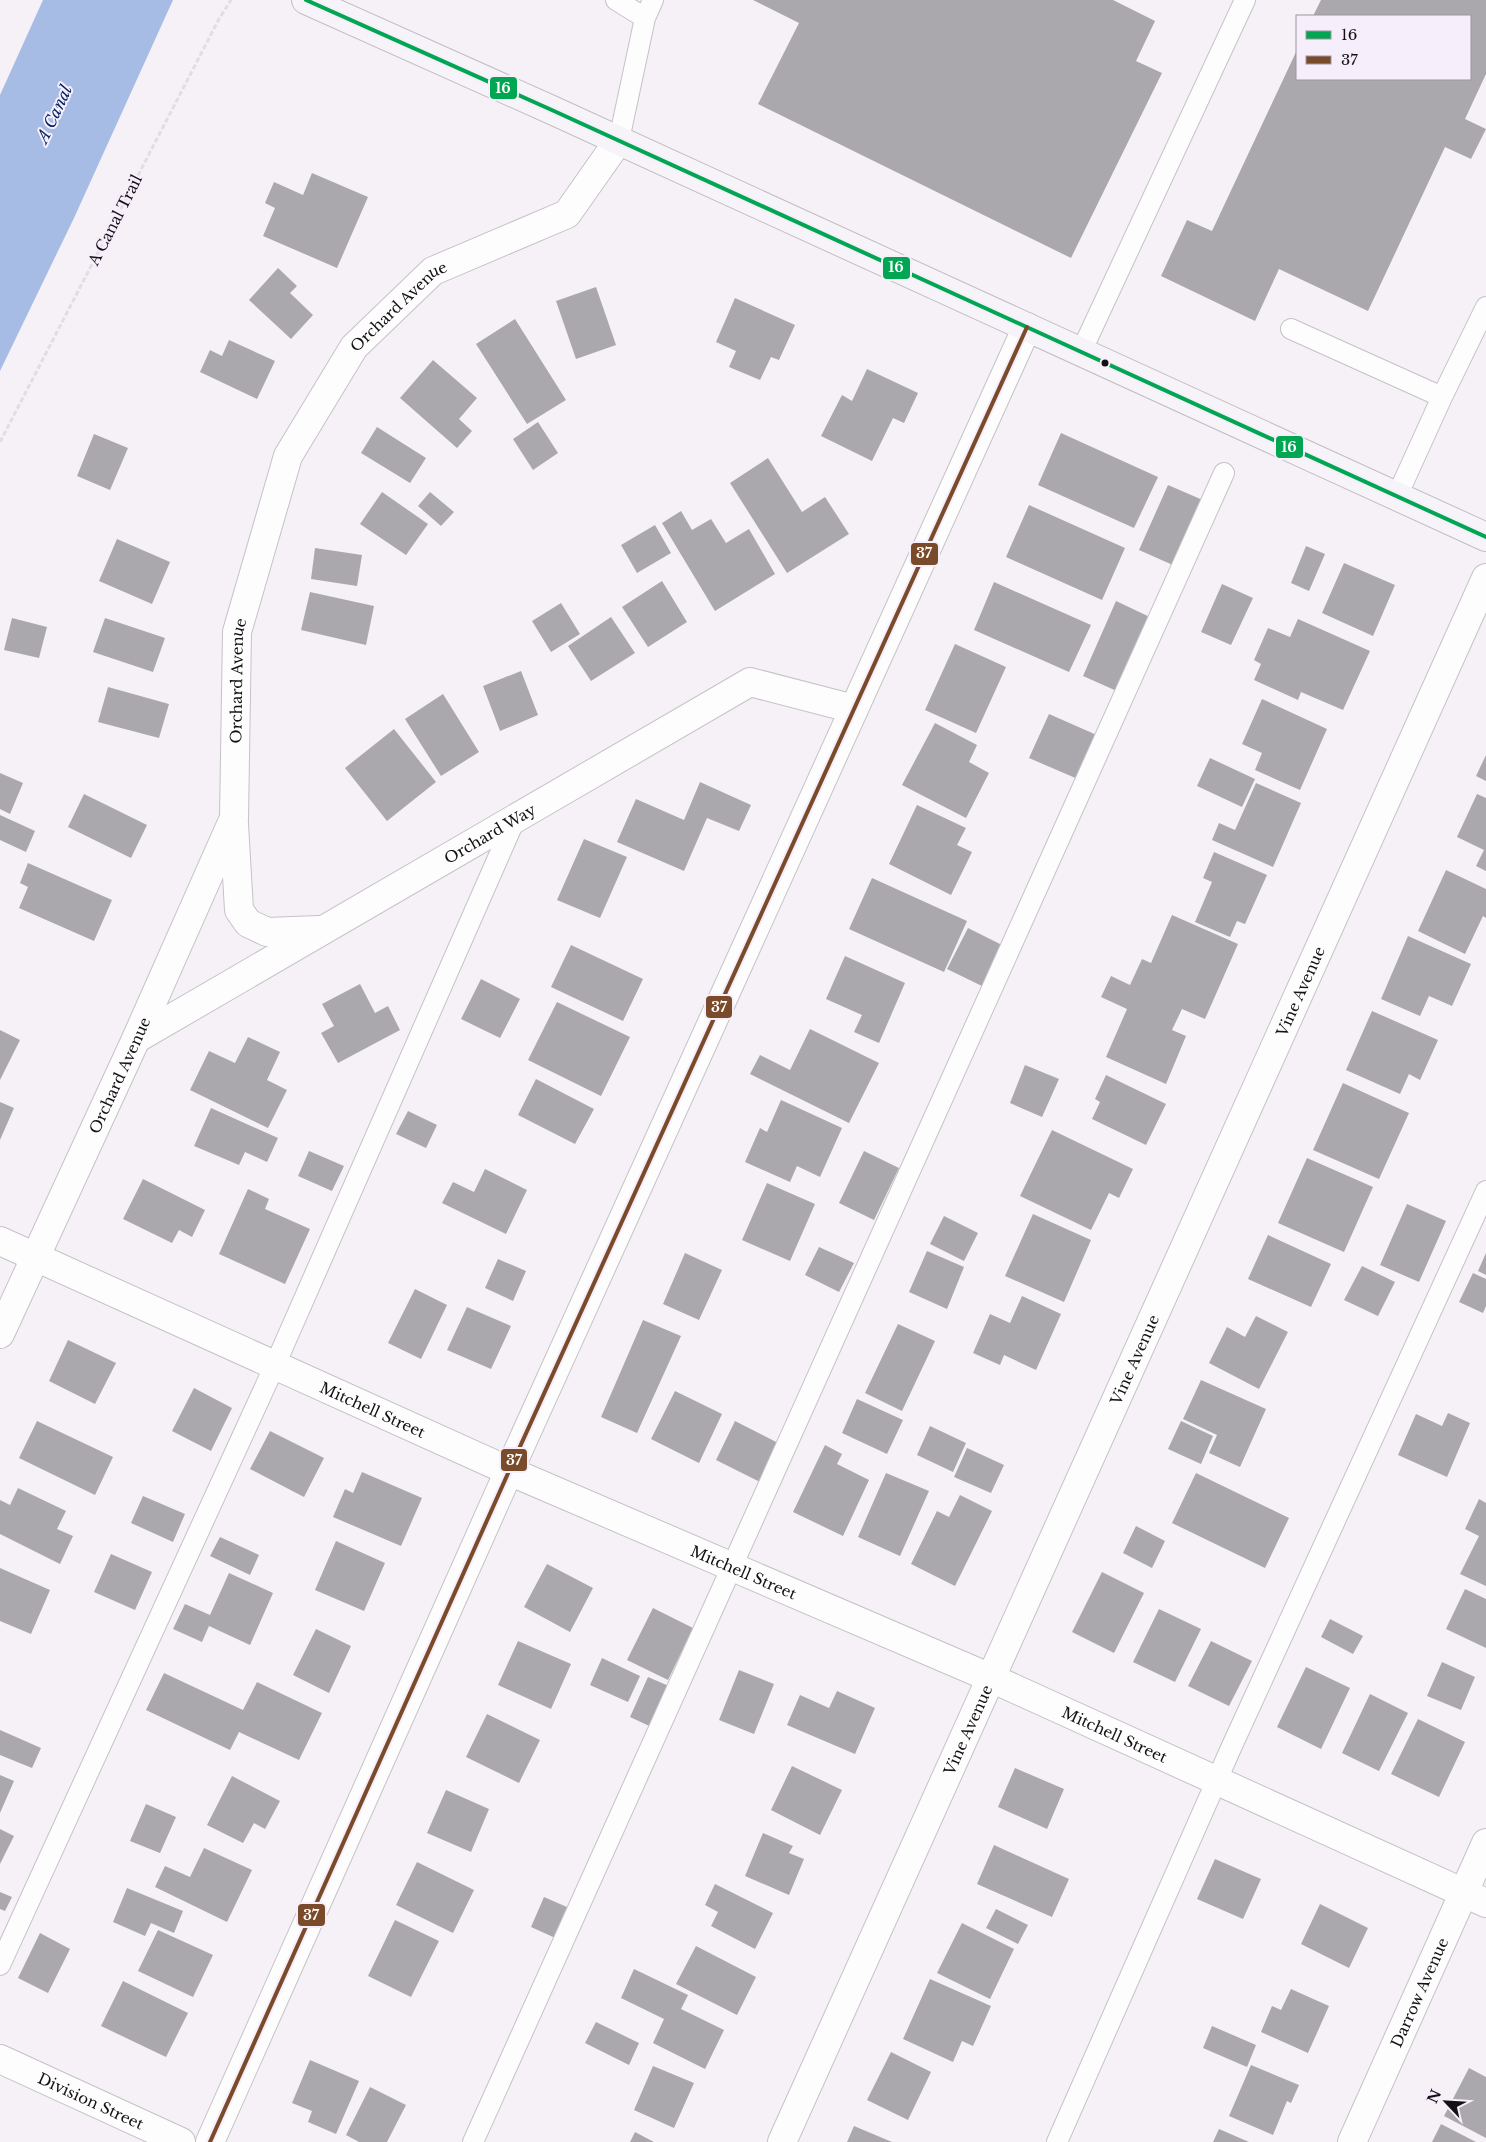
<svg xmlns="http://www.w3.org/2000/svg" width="1486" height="2142" viewBox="0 0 1486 2142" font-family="'Libre Baskerville',serif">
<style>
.water{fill:#a7bce4}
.building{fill:#aba8ad}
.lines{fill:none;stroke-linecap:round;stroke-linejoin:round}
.service-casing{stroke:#c5c2c6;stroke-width:22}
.minor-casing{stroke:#c5c2c6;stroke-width:30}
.primary-casing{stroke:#c1bdc5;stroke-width:30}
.path{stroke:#e0dee1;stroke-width:3;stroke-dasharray:5 2.5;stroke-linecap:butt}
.service{stroke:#fefdfe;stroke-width:20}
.minor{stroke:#fefdfe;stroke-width:28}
.primary{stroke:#f7f4f9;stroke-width:28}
.bus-1-casing{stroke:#f6eefa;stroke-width:8}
.bus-2-casing{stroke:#f6eefa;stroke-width:8}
.bus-1{stroke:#00a651;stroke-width:4}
.bus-2{stroke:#7a4b2a;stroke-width:4}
.bus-dot{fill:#141115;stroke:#f6eefa;stroke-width:2}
.labels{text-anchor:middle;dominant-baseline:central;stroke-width:4;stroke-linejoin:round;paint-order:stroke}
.street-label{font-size:15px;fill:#141115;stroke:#f6eefa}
.water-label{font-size:16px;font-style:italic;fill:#032463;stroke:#f6eefa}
.line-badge{stroke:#f6eefa;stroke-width:2}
.badge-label{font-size:14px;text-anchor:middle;font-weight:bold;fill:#fff}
</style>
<rect width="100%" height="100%" fill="#f5f1f7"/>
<!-- water -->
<path class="water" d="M43,0H173L74,218L0,371V95Z"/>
<!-- building -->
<path class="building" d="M753,0H1113L1155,21L1136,61L1162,73L1071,258L758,104L799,23Z
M1321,0H1486V74L1465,119L1486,129L1471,159L1445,147L1368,311L1279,269L1255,321L1161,276L1187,220L1212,231L1297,50V79H1470V16H1313Z
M312,173L368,197L337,268L263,236L275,208L265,203L274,182L303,195Z
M278,268L297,286L290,293L313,315L291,339L249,300Z
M596,287L616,345L576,359L556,301Z
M735,298L795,325L779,360L771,357L760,380L729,367L736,351L716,342Z
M515,319L566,400L527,424L476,344Z
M229,340L275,361L257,399L200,372L210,350L222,356Z
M433,360L477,398L459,419L472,431L457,448L400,398Z
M867,369L918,393L904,423L893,418L872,461L821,436L842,395L852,401Z
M538,422L558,453L533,470L513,439Z
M377,427L426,458L410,483L361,453Z
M1061,433L1158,477L1134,528L1038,485Z
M94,434L128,448L110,490L77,476Z
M768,458L802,512L825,497L849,534L787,573L730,483Z
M1168,485L1205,501L1175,566L1139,550Z
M382,492L428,524L406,555L360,524Z
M430,492L454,512L441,526L418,506Z
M1029,505L1125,548L1102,600L1006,557Z
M681,511L692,530L711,519L726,543L749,529L775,574L715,611L662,523Z
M655,525L671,553L637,573L621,545Z
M117,539L170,562L152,604L99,581Z
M1306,546L1325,554L1309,591L1291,583Z
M315,548L362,555L357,586L311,579Z
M1344,563L1395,585L1373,636L1322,613Z
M662,581L687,622L648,647L622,607Z
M994,582L1091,625L1069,672L974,630Z
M1222,584L1253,598L1231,645L1201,632Z
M310,592L374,606L366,645L301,630Z
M1116,601L1152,618L1119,692L1083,676Z
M561,603L580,634L551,652L532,621Z
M611,617L635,653L591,681L568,646Z
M12,618L47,627L39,658L4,650Z
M105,618L165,638L153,672L93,652Z
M1298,619L1370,651L1343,710L1301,692L1298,700L1254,680L1261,664L1254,660L1268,628L1290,637Z
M955,644L1006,667L976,733L925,710Z
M521,671L538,715L500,731L483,686Z
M108,687L169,704L159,738L98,722Z
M443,694L479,752L441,776L405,719Z
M1262,699L1327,729L1300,790L1255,770L1262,753L1242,744Z
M1049,714L1099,736L1080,780L1029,758Z
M935,723L977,745L969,762L989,773L966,818L902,785Z
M394,729L436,782L387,821L345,768Z
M1486,755V781L1476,776Z
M1210,758L1255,779L1242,807L1197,786Z
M0,773L23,783L10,814L0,809Z
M700,782L751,805L739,831L707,818L684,871L617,842L636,799L684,820Z
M1256,783L1301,803L1273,867L1212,840L1219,823L1235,830Z
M84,794L147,825L131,858L68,827Z
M1477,794L1486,798V871L1476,866L1484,850L1457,837Z
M917,805L966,828L957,845L972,852L951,895L889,864Z
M0,815L35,831L26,852L0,840Z
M584,839L627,857L600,918L557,900Z
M1214,852L1267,875L1245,924L1237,921L1230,937L1195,922L1212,882L1203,878Z
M28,863L112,900L94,941L19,908L28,887L20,883Z
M1446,870L1486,889V918L1483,916L1465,954L1418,931Z
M872,878L967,921L944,972L849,929Z
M1172,915L1238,944L1205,1019L1182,1009L1172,1030L1186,1036L1166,1084L1106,1057L1127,1009L1101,997L1111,976L1130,985L1142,959L1151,963Z
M968,928L1006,947L986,988L947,969Z
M1408,936L1471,964L1452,1006L1429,996L1420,1016L1381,999Z
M571,945L643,979L623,1021L551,987Z
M845,956L905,983L879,1043L854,1032L862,1015L826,999Z
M481,979L520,999L500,1038L461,1019Z
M360,984L375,1013L388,1006L400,1030L338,1063L321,1033L334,1026L322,1004Z
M557,1002L630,1037L601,1096L528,1060Z
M1372,1011L1438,1040L1420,1080L1409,1074L1400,1094L1346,1070Z
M810,1029L879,1063L849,1123L750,1074L760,1055L790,1070Z
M0,1030L20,1040L0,1080Z
M248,1037L280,1052L267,1080L287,1090L268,1128L190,1090L209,1051L235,1063Z
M1025,1065L1059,1079L1042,1117L1010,1103Z
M1106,1075L1166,1104L1146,1145L1092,1119L1100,1102L1095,1099Z
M536,1079L594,1109L575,1144L518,1115Z
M1343,1083L1409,1113L1379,1179L1313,1150Z
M781,1100L842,1128L820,1177L797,1166L790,1182L745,1162L760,1128L767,1132Z
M0,1102L14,1108L0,1140Z
M211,1108L278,1138L267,1162L245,1152L239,1165L194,1146Z
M408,1111L437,1125L426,1148L396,1134Z
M1052,1130L1133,1169L1119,1198L1109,1193L1091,1230L1020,1196Z
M309,1151L344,1166L332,1191L298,1176Z
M864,1151L899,1168L874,1220L839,1203Z
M1307,1158L1373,1187L1344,1252L1278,1223Z
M485,1169L527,1190L506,1234L442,1203L453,1182L474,1192Z
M143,1179L205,1210L192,1237L179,1230L172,1243L123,1219Z
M767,1183L815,1204L790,1261L742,1240Z
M248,1189L269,1199L265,1209L310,1229L285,1284L219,1254Z
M1407,1204L1446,1221L1419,1282L1380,1265Z
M1033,1214L1091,1240L1064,1302L1005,1276Z
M944,1216L978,1233L964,1261L930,1244Z
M1268,1235L1331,1264L1311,1307L1248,1279Z
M819,1247L854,1263L839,1292L805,1275Z
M927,1251L964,1267L947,1309L909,1292Z
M685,1253L722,1270L699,1320L663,1304Z
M1486,1253V1275L1478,1271Z
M498,1259L526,1271L513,1301L485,1288Z
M1362,1266L1395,1282L1378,1316L1344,1300Z
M1473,1273L1486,1279V1306L1483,1313L1459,1302Z
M415,1289L447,1305L421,1359L388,1343Z
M1022,1296L1061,1314L1036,1370L1004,1355L1000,1365L973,1353L990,1314L1010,1323Z
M467,1307L511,1326L491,1369L447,1350Z
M1256,1316L1288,1332L1259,1389L1209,1363L1227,1327L1245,1337Z
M643,1320L681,1336L637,1433L601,1417Z
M898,1324L935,1341L902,1411L865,1393Z
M68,1340L116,1363L95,1404L49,1381Z
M1201,1380L1266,1409L1240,1467L1209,1453L1217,1435L1183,1419Z
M194,1388L232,1408L211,1451L172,1431Z
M675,1391L722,1414L699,1463L651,1439Z
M857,1399L903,1420L887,1454L842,1433Z
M1448,1413L1470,1423L1447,1477L1398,1455L1416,1414L1442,1426Z
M37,1421L113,1457L95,1495L19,1458Z
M735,1421L784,1446L764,1484L716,1460Z
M1181,1421L1213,1436L1201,1464L1168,1449Z
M930,1426L966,1443L953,1472L917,1455Z
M270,1431L324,1458L304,1497L250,1469Z
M825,1445L842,1454L837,1464L869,1480L843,1536L793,1512Z
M967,1448L1004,1465L991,1493L954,1477Z
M362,1472L422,1498L401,1546L333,1517L345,1489L353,1493Z
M886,1473L929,1491L900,1556L858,1537Z
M1196,1473L1289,1518L1265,1568L1172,1523Z
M18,1488L66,1511L57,1529L73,1536L60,1564L0,1534V1500L10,1505Z
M960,1495L992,1511L955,1586L911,1564L937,1511L949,1517Z
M143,1496L185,1514L173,1542L131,1523Z
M1479,1499L1486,1503V1586L1460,1574L1479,1536L1465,1529Z
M1136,1526L1165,1541L1152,1568L1123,1553Z
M220,1537L259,1555L250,1575L210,1556Z
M336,1541L385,1563L364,1611L315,1590Z
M111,1554L152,1572L135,1610L94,1592Z
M547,1564L593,1588L570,1632L524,1607Z
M0,1568L50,1590L31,1634L0,1621Z
M1102,1572L1144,1593L1114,1653L1072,1632Z
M229,1573L273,1593L250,1645L209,1626L202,1642L173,1629L185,1604L210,1615Z
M1465,1589L1486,1599V1648L1446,1629Z
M653,1608L693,1628L668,1680L627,1660Z
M1159,1609L1201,1629L1175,1682L1133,1662Z
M1330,1619L1363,1636L1353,1654L1321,1637Z
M316,1629L351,1646L329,1693L293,1675Z
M518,1641L571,1664L551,1709L498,1685Z
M1211,1641L1252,1661L1229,1706L1188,1686Z
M602,1658L640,1676L628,1702L590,1685Z
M1442,1662L1475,1677L1461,1710L1427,1696Z
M1306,1667L1350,1688L1321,1749L1277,1727Z
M739,1670L774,1684L754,1734L719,1720Z
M164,1673L243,1710L257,1682L322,1713L299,1760L239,1732L230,1750L146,1710Z
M648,1677L678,1690L660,1731L630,1717Z
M837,1691L875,1708L855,1754L787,1725L800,1695L829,1708Z
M1370,1694L1408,1713L1379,1771L1342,1753Z
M487,1714L540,1740L519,1783L466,1757Z
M1418,1719L1465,1742L1439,1797L1391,1774Z
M0,1730L41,1748L32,1768L0,1755Z
M792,1766L842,1790L820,1835L771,1810Z
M1015,1768L1064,1789L1047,1829L998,1807Z
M0,1775L14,1781L0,1813Z
M232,1776L280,1801L265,1829L254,1823L243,1843L207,1825Z
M446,1790L489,1809L471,1852L427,1833Z
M146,1804L176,1817L160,1853L130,1841Z
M0,1829L14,1836L0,1864Z
M763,1833L793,1846L789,1853L804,1859L789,1895L745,1876Z
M994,1845L1069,1879L1052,1917L977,1884Z
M204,1848L252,1870L227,1922L155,1887L165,1866L190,1877Z
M1215,1859L1261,1879L1243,1919L1197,1899Z
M417,1862L474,1890L453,1933L396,1905Z
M715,1884L773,1913L755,1949L711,1926L718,1912L705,1905Z
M127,1888L183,1911L174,1933L151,1923L145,1936L113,1922Z
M0,1892L12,1897L5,1911L0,1909Z
M544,1897L576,1911L562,1941L531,1927Z
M1320,1904L1368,1928L1349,1968L1301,1944Z
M996,1909L1028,1925L1018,1944L986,1928Z
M395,1920L439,1941L411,1997L368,1976Z
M962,1923L1014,1949L990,1999L937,1973Z
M158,1930L213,1955L193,1997L138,1971Z
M40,1933L70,1949L48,1993L18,1978Z
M696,1946L756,1977L737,2015L676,1984Z
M634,1969L688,1995L681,2009L724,2030L705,2069L653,2043L664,2019L621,1998Z
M930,1979L991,2006L973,2046L962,2041L953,2062L903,2039Z
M123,1981L188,2013L166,2057L101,2026Z
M1291,1989L1329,2006L1308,2053L1261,2032L1272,2006L1281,2010Z
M596,2022L639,2043L629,2065L585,2043Z
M1212,2026L1256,2045L1247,2067L1203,2048Z
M891,2052L931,2072L908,2120L867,2100Z
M310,2060L359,2081L336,2134L308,2122L312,2111L292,2103Z
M1251,2065L1299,2085L1291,2103L1287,2101L1273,2135L1229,2116Z
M653,2066L694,2083L674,2128L634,2110Z
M1469,2068L1486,2077V2138L1444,2116Z
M370,2087L406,2105L387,2142H359L346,2135Z
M1441,2124L1476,2142H1432Z
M854,2126L892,2142H847Z
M1219,2129L1249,2142H1213Z
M635,2132L654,2142H630Z"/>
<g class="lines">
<defs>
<path id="service" d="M616,0L645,18
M619,140L645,18L653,0
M1291,329L1442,397L1397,496
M1081,352L1245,0
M1442,397L1486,307
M0,1965L275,1365L516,817
M473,2142L1224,473
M1057,2142L1231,1748L1486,1191"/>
<g id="minor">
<path d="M234,824L239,910L248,923L267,932L319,930"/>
<path id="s1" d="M136,1039L750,682L854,709"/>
<path id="s2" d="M0,1241L509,1471L991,1678L1486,1903"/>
<path id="s3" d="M0,1334L136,1039L234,818L237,632L288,456L354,347L433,271L567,214L619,140"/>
<path id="s4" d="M0,2059L181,2142"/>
<path d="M210,2142L509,1471L1027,327"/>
<path id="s5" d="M782,2142L1486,578"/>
<path id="s6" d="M1352,2142L1486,1843"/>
</g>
<path id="primary" d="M306,0L554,111L1486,537"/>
</defs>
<!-- service casing -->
<use href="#service" class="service-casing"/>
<!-- minor casing -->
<use href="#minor" class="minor-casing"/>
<!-- primary casing -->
<use href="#primary" class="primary-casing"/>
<!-- path -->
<path class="path" d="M0,442L219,19L231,0"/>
<!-- service -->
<use href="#service" class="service"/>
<!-- minor -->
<use href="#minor" class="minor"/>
<!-- primary -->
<use href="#primary" class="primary"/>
<defs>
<path id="bus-1" d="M306,0L554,111L1486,537"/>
<path id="bus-2" d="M210,2142L509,1471L1027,327"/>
</defs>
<!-- bus-1 casing -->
<use href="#bus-1" class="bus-1-casing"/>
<!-- bus-2 casing -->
<use href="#bus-2" class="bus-2-casing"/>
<!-- bus-1 -->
<use href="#bus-1" class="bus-1"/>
<!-- bus-2 -->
<use href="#bus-2" class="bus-2"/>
</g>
<!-- markers -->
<circle class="bus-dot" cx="1105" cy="363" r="4.5"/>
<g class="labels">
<!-- street labels -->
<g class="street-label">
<text transform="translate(115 220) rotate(-63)">A Canal Trail</text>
<text stroke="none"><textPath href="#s3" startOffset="1124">Orchard Avenue</textPath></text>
<text stroke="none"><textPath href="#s3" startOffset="704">Orchard Avenue</textPath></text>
<text stroke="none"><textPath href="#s1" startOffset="409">Orchard Way</textPath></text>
<text stroke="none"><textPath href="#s5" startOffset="1262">Vine Avenue</textPath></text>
<text stroke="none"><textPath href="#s3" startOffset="285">Orchard Avenue</textPath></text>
<text stroke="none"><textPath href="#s5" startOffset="858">Vine Avenue</textPath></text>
<text stroke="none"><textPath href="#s2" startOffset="409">Mitchell Street</textPath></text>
<text stroke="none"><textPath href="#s2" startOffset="814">Mitchell Street</textPath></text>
<text stroke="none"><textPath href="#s5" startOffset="452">Vine Avenue</textPath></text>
<text stroke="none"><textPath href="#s2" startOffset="1219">Mitchell Street</textPath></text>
<text stroke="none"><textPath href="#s6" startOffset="164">Darrow Avenue</textPath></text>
<text stroke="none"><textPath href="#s4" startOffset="100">Division Street</textPath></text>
</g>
<!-- water labels -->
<g class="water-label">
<text transform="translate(54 114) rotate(-65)">A Canal</text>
</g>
</g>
<g class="line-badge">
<rect x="489" y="76" width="29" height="24" rx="5" fill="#00a651"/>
<rect x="882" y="256" width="29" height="24" rx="5" fill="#00a651"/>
<rect x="1275" y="435" width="29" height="24" rx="5" fill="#00a651"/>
<rect x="910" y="542" width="29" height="24" rx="5" fill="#7a4b2a"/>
<rect x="705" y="995" width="28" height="24" rx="5" fill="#7a4b2a"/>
<rect x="500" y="1448" width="28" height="24" rx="5" fill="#7a4b2a"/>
<rect x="297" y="1903" width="29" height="24" rx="5" fill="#7a4b2a"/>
</g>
<g class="badge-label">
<text x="503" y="93">16</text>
<text x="896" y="272">16</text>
<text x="1289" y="452">16</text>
<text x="924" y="558">37</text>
<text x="719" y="1012">37</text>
<text x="514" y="1465">37</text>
<text x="311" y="1920">37</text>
</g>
<!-- legend -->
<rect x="1296" y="15" width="175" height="65" fill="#f6eefa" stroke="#9c969e"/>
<rect x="1306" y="31" width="25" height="8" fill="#00a651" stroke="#9c969e"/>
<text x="1341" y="40" font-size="15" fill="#141115">16</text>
<rect x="1306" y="56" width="25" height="8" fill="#7a4b2a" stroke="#9c969e"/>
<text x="1341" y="65" font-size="15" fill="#141115">37</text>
<!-- north arrow -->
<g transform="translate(1446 2102) rotate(295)" stroke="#f6eefa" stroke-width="4" paint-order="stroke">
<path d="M0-4L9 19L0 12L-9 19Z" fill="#141115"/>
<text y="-8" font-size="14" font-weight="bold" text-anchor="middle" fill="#141115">N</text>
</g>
</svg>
